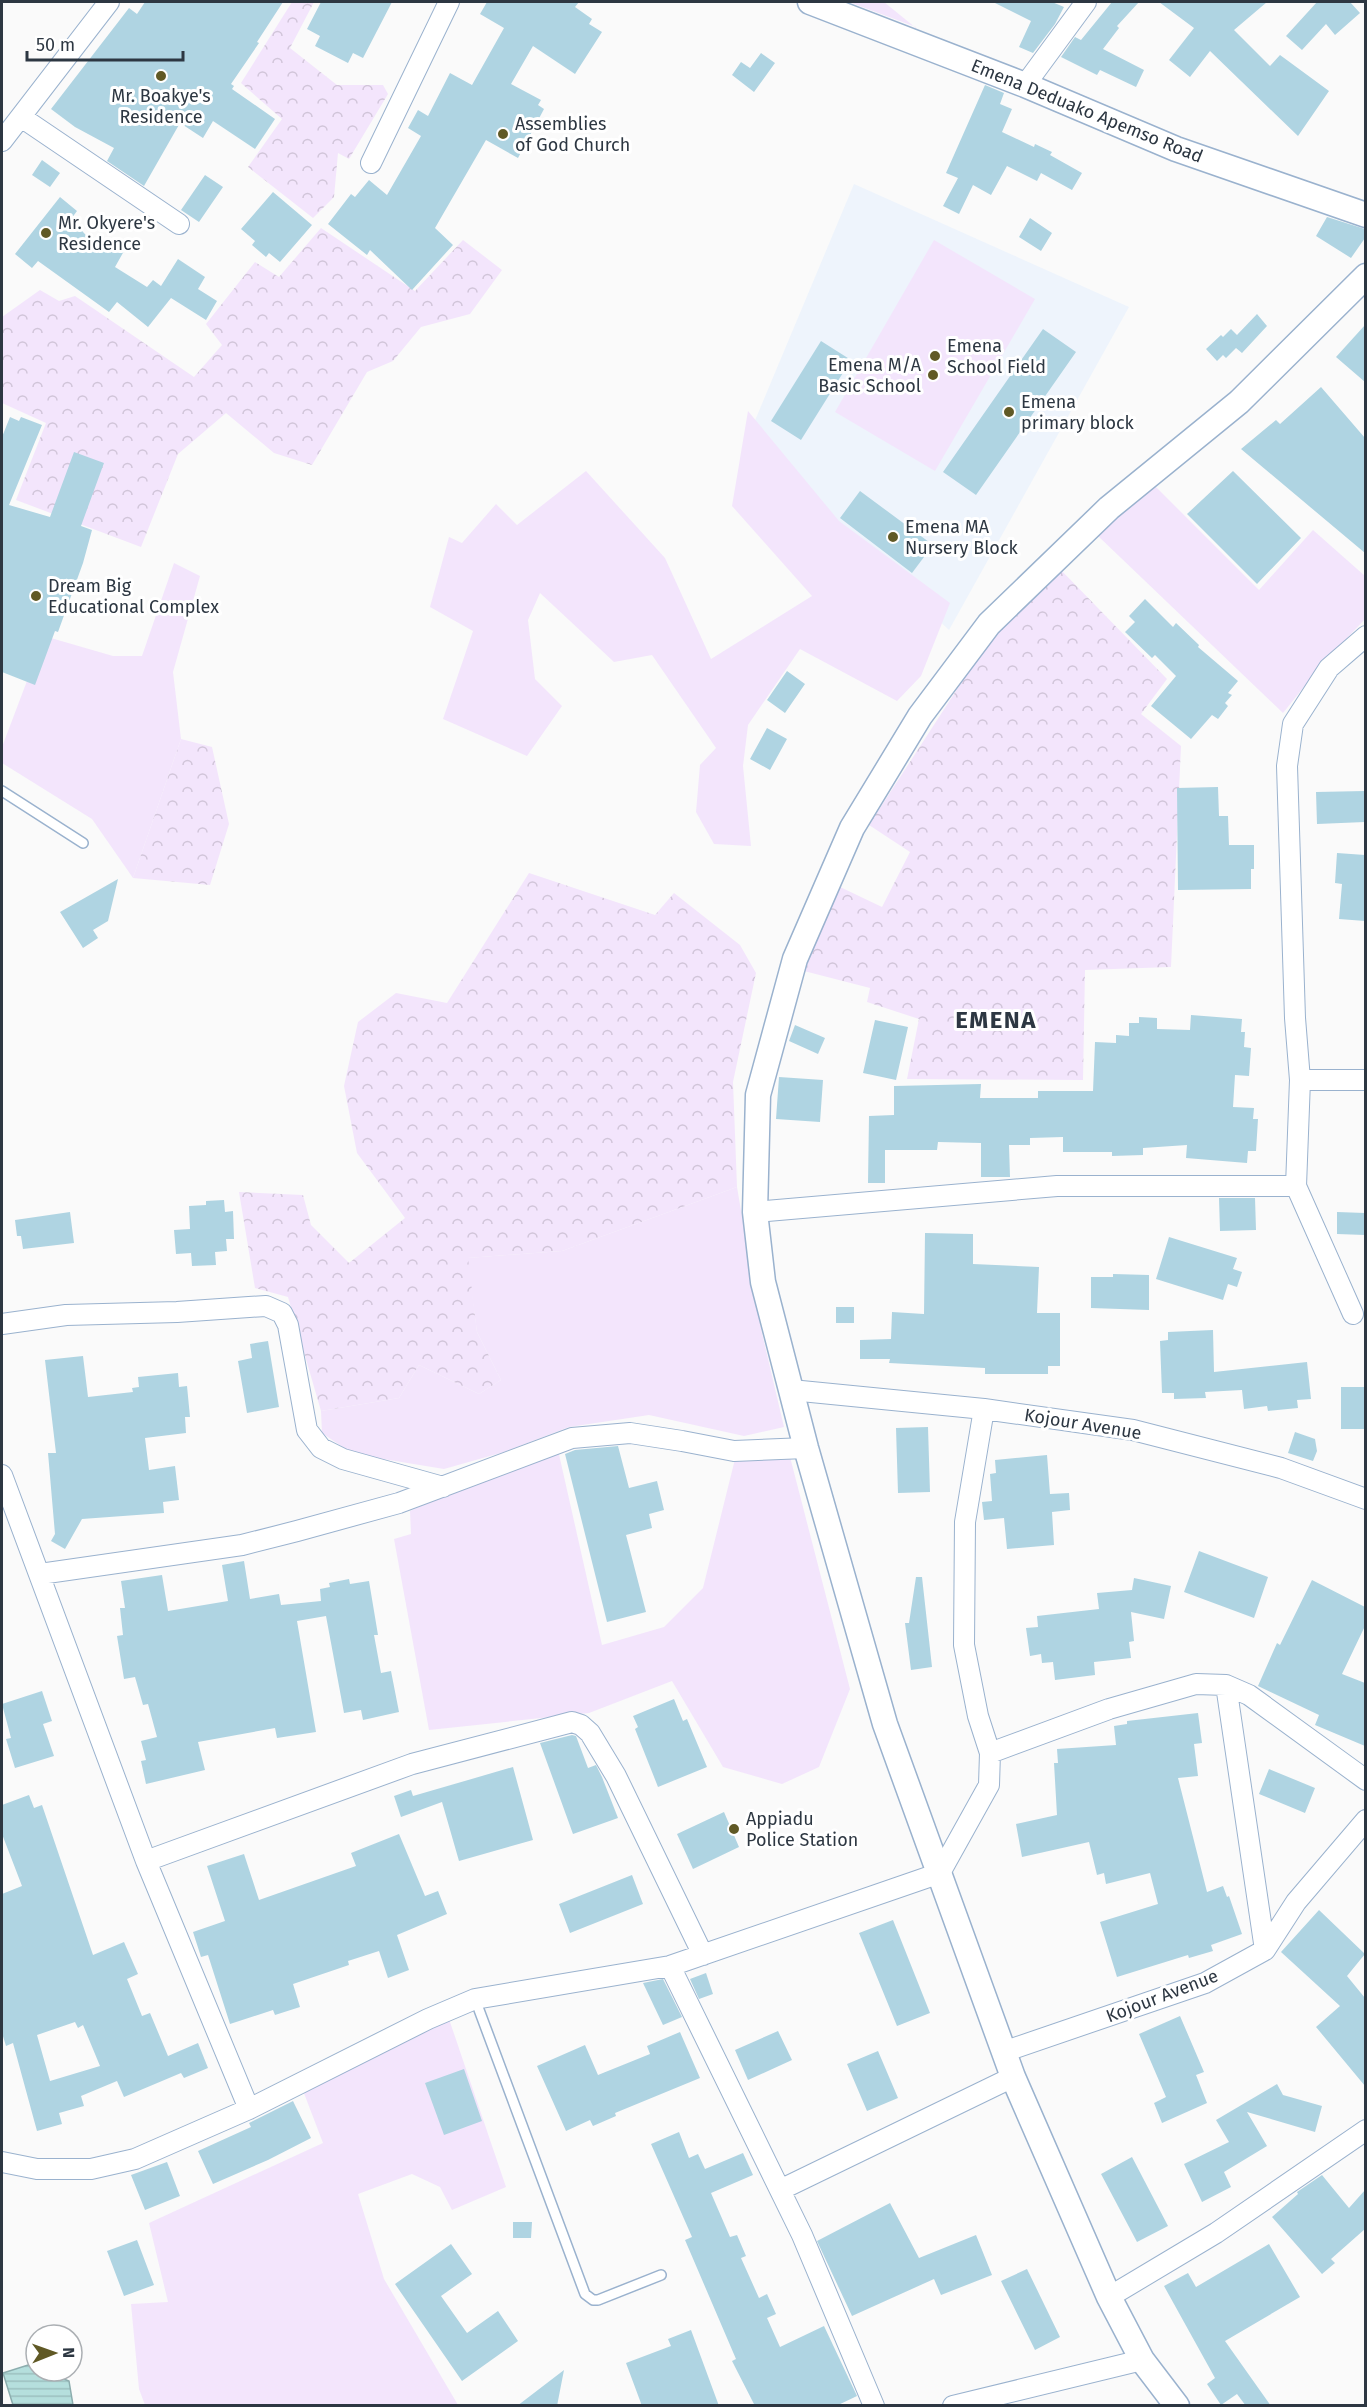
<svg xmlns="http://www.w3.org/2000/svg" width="1367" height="2407" viewBox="0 0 1367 2407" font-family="'Fira Sans',sans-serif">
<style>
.built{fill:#eef4fc}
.grass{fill:#f3e5fc}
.forest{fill:url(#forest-crowns)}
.water{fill:url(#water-rules);stroke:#8cadae;stroke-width:1.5}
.building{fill:#afd4e2;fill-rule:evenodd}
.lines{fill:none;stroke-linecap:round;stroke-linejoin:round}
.service-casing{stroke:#9ab2ce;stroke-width:12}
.minor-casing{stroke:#9ab2ce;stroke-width:22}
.tertiary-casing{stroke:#9ab2ce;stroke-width:27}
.service{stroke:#fff;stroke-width:9}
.minor{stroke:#fff;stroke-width:20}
.tertiary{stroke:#fff;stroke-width:24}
.poi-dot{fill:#605925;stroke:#fff;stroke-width:2}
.labels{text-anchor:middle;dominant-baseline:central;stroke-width:6;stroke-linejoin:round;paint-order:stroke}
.poi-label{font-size:18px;fill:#2d3742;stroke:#fff;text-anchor:start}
.street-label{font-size:18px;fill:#2d3742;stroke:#fff}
.district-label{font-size:24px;font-weight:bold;letter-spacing:1.5px;fill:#2d3742;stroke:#fff}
</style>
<defs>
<pattern id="forest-crowns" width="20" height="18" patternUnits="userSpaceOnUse" patternTransform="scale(1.5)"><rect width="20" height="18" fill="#f3e5fc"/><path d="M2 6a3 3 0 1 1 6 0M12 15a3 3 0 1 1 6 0" fill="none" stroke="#d1c5d9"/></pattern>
<pattern id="water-rules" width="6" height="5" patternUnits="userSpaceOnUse" patternTransform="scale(1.5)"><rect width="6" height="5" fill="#b5dfdd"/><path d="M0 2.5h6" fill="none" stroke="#9cc0bf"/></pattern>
</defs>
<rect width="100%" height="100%" fill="#fafafa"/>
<!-- built -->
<path class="built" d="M854,184L1129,307L949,630L746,442Z"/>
<!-- grass -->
<path class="grass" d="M849,2H884L916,28V27Z
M934,240L1035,299L935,471L835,412Z
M748,411L839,521L950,603L921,676L897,701L800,649L748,725L743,766L751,846L714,844L696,812L700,765L716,748L652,655L614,662L540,593L528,620L535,679L562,706L527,756L443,719L473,631L430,607L449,537L462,543L496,504L517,525L586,471L665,558L711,659L812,596L732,506Z
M1154,485L1259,590L1313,530L1365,576V619L1319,668L1283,713L1097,535Z
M174,563L200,576L173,672L181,739L133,878L92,819L2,763V747L44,636L113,656H142Z
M737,1187L761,1329L784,1427L744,1436L649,1415L569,1427L504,1452L444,1469L353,1454L322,1433L321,1411L399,1398L419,1365L479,1394L501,1380L477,1332L467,1258L562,1251Z
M558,1450L602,1645L664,1627L703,1588L736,1455L789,1453L850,1689L819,1767L782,1784L723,1767L672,1681L589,1713L429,1730L394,1539L411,1534L410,1511L463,1487Z
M449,2019L506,2187L452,2210L440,2187L412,2174L358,2194L384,2279L458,2405H145L139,2389L131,2304L168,2302L149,2223L323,2143L302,2088Z"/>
<!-- forest -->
<path class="forest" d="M292,2H314L290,48L337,85H383L388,94L349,159L338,153L334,197L313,218L248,167L282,119L241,83Z
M321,228L415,291L463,240L502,270L470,314L421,327L393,361L367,372L312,465L274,453L226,413L178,454L141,547L16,500L46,423L2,403V317L40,290L59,301L75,296L194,377L222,345L206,324L255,262L279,277Z
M1059,568L1167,679L1141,714L1181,746L1171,967L1085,970L1083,1080L907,1079L919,1019L867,1002L870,988L804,971L838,886L882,907L910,852L869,825L989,640Z
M181,739L212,747L229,824L210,885L133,878Z
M529,873L655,915L674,893L740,945L756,973L733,1082L737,1187L562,1251L468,1258L477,1332L501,1380L479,1394L419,1365L399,1398L321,1411L288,1297L255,1288L239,1192L303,1195L311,1225L349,1263L405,1218L357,1153L344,1086L358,1022L396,993L447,1003Z"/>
<!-- water -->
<path class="water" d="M28,2365L36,2368V2371H44L69,2381L73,2405H13L3,2373Z"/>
<!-- building -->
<path class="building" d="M145,2H283L257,42L259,43L231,84L234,86L232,89L275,119L255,149L213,121L203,138L180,123L144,186L107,161L114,148L75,127L51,109L129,8L137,14Z
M321,2H392L363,58L353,53L348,63L315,46L320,36L307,29Z
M487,2H579L575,7L592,19L589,24L602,32L575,74L533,46L511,84L541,100L538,105L544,109L518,158L486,140L435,228L453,245L412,290L370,250L367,255L328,224L351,194L355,197L369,180L387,195L421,136L408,128L418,110L428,116L450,73L472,85L504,28L480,14Z
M993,2H1052L1064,7L1055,24L1033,53L1019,47L1031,21Z
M1112,2H1139L1117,26L1119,28L1103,49L1144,70L1136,87L1100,70L1097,75L1061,57L1075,37L1081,40Z
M1159,2H1267L1234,30L1270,66L1280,55L1329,91L1298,136L1210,51L1190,77L1169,60L1194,28Z
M1317,2H1350L1360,13L1335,35L1326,24L1302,50L1286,36Z
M761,53L775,63L754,92L732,75L741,62L750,68Z
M985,85L1004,93L1000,104L1012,109L1002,132L1034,147L1035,144L1052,152L1050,155L1082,173L1072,190L1041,173L1037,181L1007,166L991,195L973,185L959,214L943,206L958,178L946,173Z
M42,160L60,173L50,187L32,175Z
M205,175L223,187L199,222L181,210Z
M273,192L312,225L280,262L269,253L266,257L252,245L255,241L241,229Z
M60,197L77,211L71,219L96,246L105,238L124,251L115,267L147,287L153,280L161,286L178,259L205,277L198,289L217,301L206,320L171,298L148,327L117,302L109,312L38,261L32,268L15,254Z
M1327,217L1365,229V238L1351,258L1316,236Z
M1030,218L1052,233L1041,251L1019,237Z
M1257,314L1267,326L1242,353L1236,348L1226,358L1223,355L1217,361L1206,349L1221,335L1223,337L1231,329L1237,335Z
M1365,325V382L1336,357Z
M1043,329L1076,352L976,495L943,472Z
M821,341L851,360L801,440L771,421Z
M1321,387L1365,438V553L1241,449L1276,420L1280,424Z
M10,417L19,421L21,417L42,425L9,505L50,517L74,452L104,463L81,526L92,530L83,563L58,632L55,631L35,685L2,672V437Z
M1233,471L1301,538L1257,584L1187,514Z
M860,491L933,545L912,573L840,518Z
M1145,599L1173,627L1176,623L1199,645L1198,647L1238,681L1228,693L1232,695L1225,703L1228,706L1218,719L1212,715L1191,739L1151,706L1176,676L1155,655L1152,658L1125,632L1135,622L1129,616Z
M787,671L805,684L785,713L767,700Z
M767,728L787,739L770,770L750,759Z
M1218,787L1219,816H1228L1229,845H1254V869H1251V889L1178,890L1177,788Z
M1365,791V822L1317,824L1316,792Z
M1337,853L1365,855V921L1339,919L1342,884L1335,883Z
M118,879L108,921L93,930L98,938L83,948L60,912Z
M1191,1015L1242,1019L1241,1032H1245L1244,1047L1251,1048L1249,1076L1235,1075L1233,1107L1254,1108L1253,1119H1258L1256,1151H1248L1247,1163L1186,1158L1187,1145L1143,1148V1155L1112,1156V1152H1063V1137L1030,1138V1145H1009L1010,1177H981V1143L938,1142L937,1150H885V1183H868L869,1116L894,1115V1086L981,1084L980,1098H1038V1091H1093L1095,1042L1116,1043V1035L1129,1036V1023H1139V1017L1157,1018V1029L1190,1030Z
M875,1020L908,1027L896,1080L863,1073Z
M795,1025L825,1038L818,1054L789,1041Z
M779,1077L823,1080L820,1122L776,1119Z
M1219,1198H1255L1256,1230L1220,1231Z
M224,1200L225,1212L233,1211L234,1239H226L227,1251L215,1252L216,1265L192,1266L191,1253L176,1254L174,1230L190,1229L189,1206L206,1205V1201Z
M70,1212L74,1243L23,1249L21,1236H17L15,1220Z
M1337,1212L1365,1213V1235L1337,1234Z
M925,1233L973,1234V1264L1039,1267L1037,1313H1060V1366H1048V1374H985V1368L889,1363L890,1359H860V1340L891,1339L892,1312L924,1314Z
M1169,1237L1237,1258L1233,1269L1242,1272L1237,1287L1228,1284L1223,1300L1156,1279Z
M1113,1274L1149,1275V1310L1091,1308V1277H1113Z
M836,1307H854V1323H836Z
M1213,1330L1214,1372L1307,1362L1311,1399L1297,1400L1298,1408L1268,1411L1267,1406L1244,1409L1242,1390L1205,1392L1206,1398L1174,1399V1393H1162L1160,1341L1168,1340V1332Z
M268,1341L279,1407L247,1413L238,1361L252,1358L250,1344Z
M83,1356L88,1397L133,1392L132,1388L139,1387L138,1377L178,1373L179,1387L187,1386L190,1417H185L186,1433L145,1438L149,1470L175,1466L179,1500L163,1502L164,1513L82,1519L65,1549L51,1541L55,1534L48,1453H56L45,1360Z
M1341,1387H1365V1429H1341Z
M928,1427L930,1492L898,1493L896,1428Z
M1295,1432L1315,1439L1317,1451L1313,1461L1288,1453Z
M618,1446L629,1488L657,1481L664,1510L649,1514L652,1528L626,1535L646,1612L607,1622L565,1454L575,1450Z
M1047,1455L1050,1494L1069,1493L1070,1510L1052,1512L1054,1545L1007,1549L1004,1518L984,1520L982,1502L992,1501L990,1474L996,1473L995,1460Z
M1199,1551L1268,1577L1254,1618L1184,1592Z
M244,1561L250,1599L279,1594L281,1605L321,1601L320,1589L330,1587L329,1583L349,1579L350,1584L369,1581L378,1635H374L381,1673L391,1671L399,1712L363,1720L361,1710L344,1713L326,1616L297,1621L316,1732L277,1738L275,1728L198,1742L205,1770L146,1784L141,1761L146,1760L141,1741L157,1737L148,1704L143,1705L135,1677L124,1679L117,1636L123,1635L120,1608H125L121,1581L162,1575L168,1611L228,1601L222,1565Z
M916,1577H922L932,1667L911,1670L905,1623H909Z
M1134,1578L1171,1586L1164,1619L1131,1612L1134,1641L1129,1642L1131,1658L1094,1662L1095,1675L1055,1680L1053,1662L1042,1663L1041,1654L1030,1656L1026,1628L1038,1627L1037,1616L1099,1609L1097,1593L1132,1590Z
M1312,1580L1365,1607V1626L1342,1674L1365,1683V1746L1315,1725L1319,1715L1258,1686L1277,1643L1280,1645Z
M42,1691L52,1721L43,1724L54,1756L15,1768L6,1739L11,1738L2,1704Z
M674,1699L683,1721L687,1719L707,1767L658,1787L635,1729L638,1727L633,1716Z
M1198,1713L1202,1743L1194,1744L1198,1776L1178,1778L1207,1892L1223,1886L1227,1897L1229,1896L1242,1934L1211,1945L1213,1951L1189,1958L1188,1955L1117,1977L1100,1922L1158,1904L1150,1873L1106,1884L1104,1873L1097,1875L1089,1842L1022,1857L1016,1824L1057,1815L1054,1763H1058L1057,1749L1116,1745L1114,1726L1127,1724V1721Z
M572,1735L576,1736L588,1768L596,1765L602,1777L618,1818L573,1834L540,1743Z
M513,1767L533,1840L459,1861L442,1802L401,1817L394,1796L411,1790L413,1796Z
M1269,1769L1315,1788L1305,1813L1259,1794Z
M29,1795L34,1808L42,1805L93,1955L124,1942L138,1974L127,1979L142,2016L150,2013L168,2056L198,2043L208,2068L184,2078L181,2073L124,2097L117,2081L81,2096L84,2106L59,2113L62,2124L37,2131L13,2043L6,2046L2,2033V1894L22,1886L2,1834V1805ZM75,2022L78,2028L83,2025L100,2066L50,2081L37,2035Z
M724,1812L739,1847L693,1869L677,1834Z
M399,1834L425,1896L438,1891L447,1914L397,1935L409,1970L388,1978L379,1951L348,1961L349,1965L293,1984L300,2007L275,2015L273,2010L230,2024L208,1955L201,1957L193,1932L225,1921L207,1866L244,1854L259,1900L356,1866L351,1853Z
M632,1875L643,1904L570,1933L559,1904Z
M1319,1910L1365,1954L1347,1976L1365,1998V2086L1316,2027L1340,2006L1281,1952Z
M893,1920L930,2013L897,2026L859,1933Z
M706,1973L713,1994L699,1999L690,1979Z
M663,1979L682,2017L663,2025L643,1983Z
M1180,2016L1204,2072L1196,2075L1207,2103L1162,2123L1154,2103L1166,2097L1139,2034Z
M778,2031L792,2060L748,2080L735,2050Z
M680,2032L700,2078L615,2113L616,2116L593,2126L590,2120L566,2131L537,2066L585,2045L598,2075L650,2054L647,2046Z
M878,2051L898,2098L867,2111L847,2064Z
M464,2069L482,2121L444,2135L425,2083Z
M1277,2084L1283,2095L1322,2106L1315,2132L1247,2112L1267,2146L1224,2172L1231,2187L1202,2202L1184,2164L1229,2142L1216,2120Z
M293,2101L311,2138L268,2160L213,2184L198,2151L251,2127L249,2123Z
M679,2132L689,2158L698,2154L705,2169L743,2153L753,2175L711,2193L730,2237L737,2235L746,2256L741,2258L759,2298L767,2294L776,2314L767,2318L780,2347L824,2326L857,2396L836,2406H755L732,2361L736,2359L685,2240L692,2237L651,2144Z
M1132,2157L1168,2226L1137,2242L1101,2174Z
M167,2162L180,2196L145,2210L131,2175Z
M1322,2175L1349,2208L1365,2190V2229L1331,2259L1335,2263L1322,2274L1272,2217L1298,2194L1297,2192Z
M890,2203L919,2258L976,2235L992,2275L941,2295L934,2279L852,2316L817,2241Z
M513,2222H532L531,2238H513Z
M137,2240L154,2285L124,2296L107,2251Z
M451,2244L472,2274L441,2296L467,2333L498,2311L518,2341L462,2381L395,2284Z
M1269,2244L1300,2297L1225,2341L1271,2406H1246L1237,2394L1221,2405L1207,2384L1215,2378L1164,2286L1188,2273L1196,2287Z
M1027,2269L1060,2337L1035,2350L1001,2281Z
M691,2330L719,2406H642L626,2363L671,2346L668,2339Z
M564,2370L557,2406H517Z"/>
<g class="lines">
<defs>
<path id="service" d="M2,791L83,843
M475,1999L585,2294L593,2300H598L661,2275"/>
<path id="minor" d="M1025,85L1086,2
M21,117L179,224
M2,141L109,2
M371,163L449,2
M1366,636L1329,668L1293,724L1287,766L1295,1018L1300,1080H1366
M1296,1186L1353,1314
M755,1212L1057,1186H1296L1300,1080
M2,1324L66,1315L177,1312L249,1307L266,1306L282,1313L288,1325L307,1430L321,1448L343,1459L443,1487
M791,1390L984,1409L1133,1430L1281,1468L1366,1499
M2,1475L146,1861L249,2109
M40,1574L242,1545L297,1531L399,1503L572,1438L630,1433L682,1441L734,1451L806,1448
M1226,1685L1265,1950
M990,1753L1109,1709L1196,1684L1226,1685L1249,1695L1366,1780
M146,1861L412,1764L572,1722L581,1725L590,1733L616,1776L703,1955
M670,1966L802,2235L874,2406
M1003,2052L1205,1983L1265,1950L1296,1902L1366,1820
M2,2162L37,2169H91L135,2159L249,2109L428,2019L475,1999L670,1966L940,1873L989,1785L990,1753L978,1716L964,1645L965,1522L984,1409
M780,2190L1013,2077
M1109,2297L1216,2233L1366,2130
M953,2406L1142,2360"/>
<path id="tertiary" d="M810,2L1025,85L1176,149L1366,215
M1177,2406L1142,2360L1109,2297L1013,2077L885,1724L806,1448L763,1282L755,1212L758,1095L795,959L852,828L920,716L989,624L1109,508L1239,402L1366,276"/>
</defs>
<!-- service casing -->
<use href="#service" class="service-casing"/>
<!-- minor casing -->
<use href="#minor" class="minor-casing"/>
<!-- tertiary casing -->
<use href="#tertiary" class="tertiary-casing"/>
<!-- service -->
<use href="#service" class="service"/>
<!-- minor -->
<use href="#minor" class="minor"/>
<!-- tertiary -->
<use href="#tertiary" class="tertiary"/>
</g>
<!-- markers -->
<g class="poi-dot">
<circle cx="161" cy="76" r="6"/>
<circle cx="503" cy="134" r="6"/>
<circle cx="46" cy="233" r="6"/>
<circle cx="935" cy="356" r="6"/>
<circle cx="933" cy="375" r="6"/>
<circle cx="1009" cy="412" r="6"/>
<circle cx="893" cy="537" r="6"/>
<circle cx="36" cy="596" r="6"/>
<circle cx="734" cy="1829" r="6"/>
</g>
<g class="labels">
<!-- poi labels -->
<g class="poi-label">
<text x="161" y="96" text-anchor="middle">Mr. Boakye's<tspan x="161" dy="21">Residence</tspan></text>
<text x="515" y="124">Assemblies<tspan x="515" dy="21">of God Church</tspan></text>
<text x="58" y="223">Mr. Okyere's<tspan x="58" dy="21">Residence</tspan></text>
<text x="947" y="346">Emena<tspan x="947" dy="21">School Field</tspan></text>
<text x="921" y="365" text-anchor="end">Emena M/A<tspan x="921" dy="21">Basic School</tspan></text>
<text x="1021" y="402">Emena<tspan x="1021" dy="21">primary block</tspan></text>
<text x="905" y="527">Emena MA<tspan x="905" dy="21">Nursery Block</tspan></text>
<text x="48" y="586">Dream Big<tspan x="48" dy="21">Educational Complex</tspan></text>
<text x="746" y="1819">Appiadu<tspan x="746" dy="21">Police Station</tspan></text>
</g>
<!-- street labels -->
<g class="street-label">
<text transform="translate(1087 111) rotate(22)">Emena Deduako Apemso Road</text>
<text transform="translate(1083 1424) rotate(9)">Kojour Avenue</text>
<text transform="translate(1162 1996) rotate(-21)">Kojour Avenue</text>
</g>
<!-- district labels -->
<g class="district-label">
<text x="996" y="1020">EMENA</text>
</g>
</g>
<!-- border -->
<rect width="1367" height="2407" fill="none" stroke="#2d3742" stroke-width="6"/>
<!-- north arrow -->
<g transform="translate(54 2353) rotate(89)"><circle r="28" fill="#ffffff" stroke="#abafb3" stroke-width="1.5"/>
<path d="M0-4.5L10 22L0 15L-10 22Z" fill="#605925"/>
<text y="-9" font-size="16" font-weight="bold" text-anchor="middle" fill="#2d3742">N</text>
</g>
<!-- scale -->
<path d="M27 51v9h156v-9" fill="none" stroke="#2d3742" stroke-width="3"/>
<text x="36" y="51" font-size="18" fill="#2d3742" stroke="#ffffff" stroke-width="4.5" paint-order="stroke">50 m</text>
</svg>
